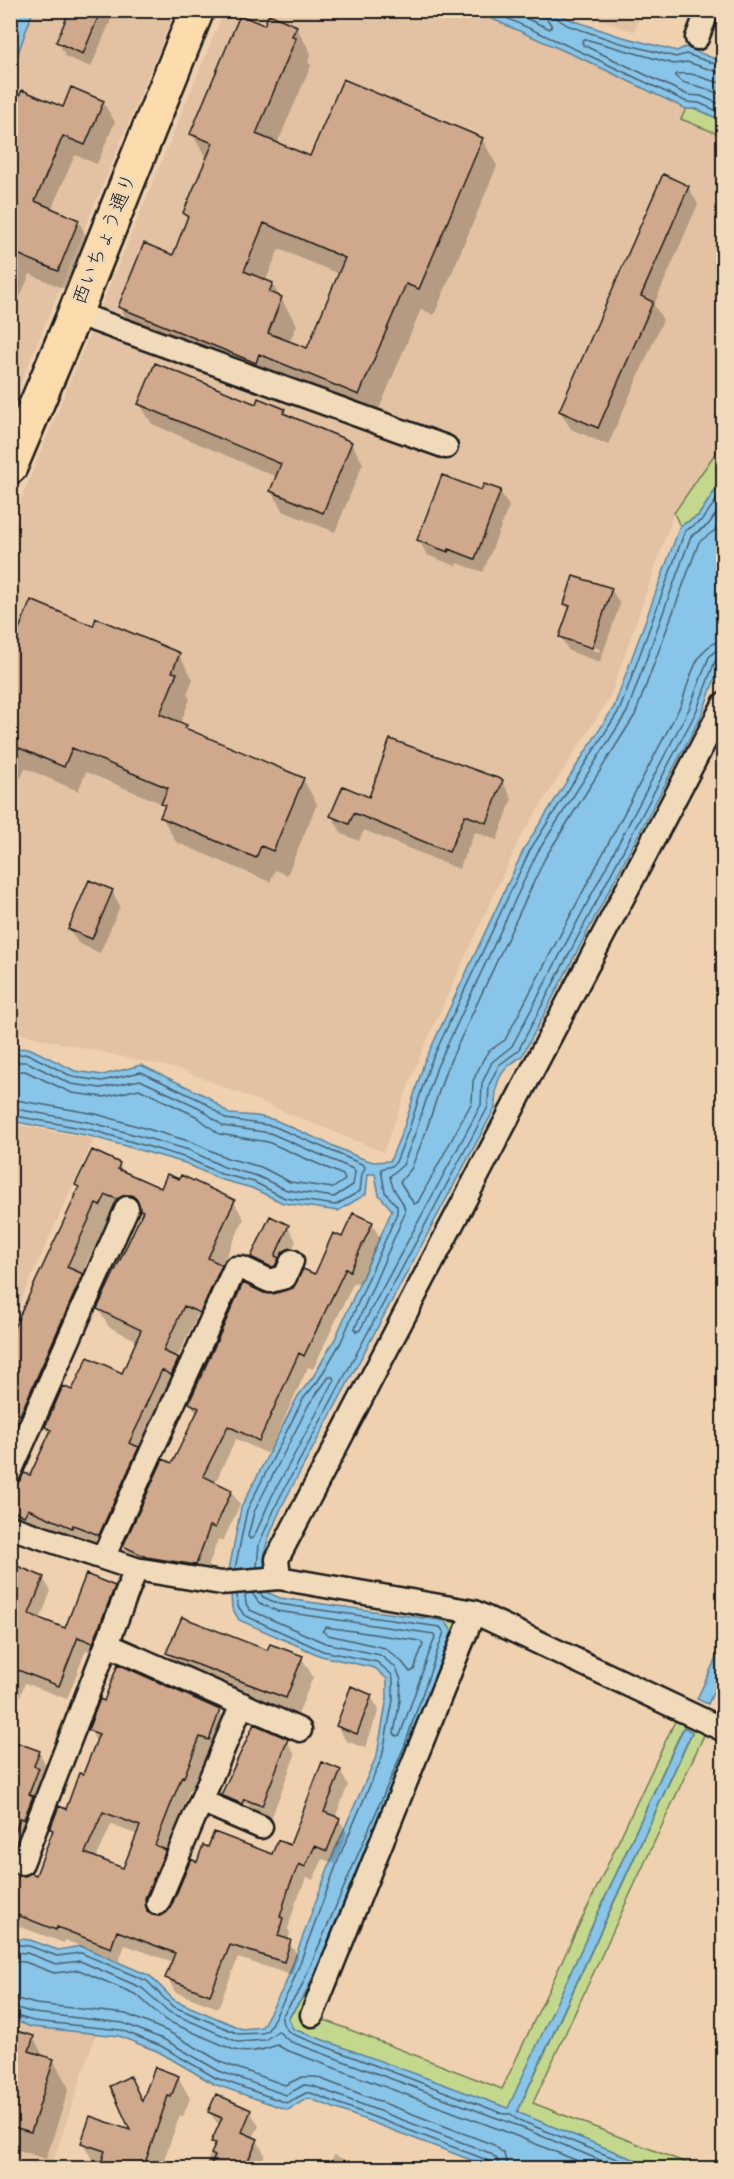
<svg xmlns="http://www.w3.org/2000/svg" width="734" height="2179" viewBox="0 0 734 2179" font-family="Mynerve,'Klee One',sans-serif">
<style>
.built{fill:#e2c2a2}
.green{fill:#c4d88d;stroke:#707a54;stroke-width:1.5}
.water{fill:#89c5e8;stroke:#5d8196;stroke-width:1.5}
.shadow{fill:#0003;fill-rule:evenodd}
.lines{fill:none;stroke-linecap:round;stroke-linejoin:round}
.shore{stroke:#48606e;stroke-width:1.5}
.building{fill:#d0a88b;stroke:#1c1c1c;stroke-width:1.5;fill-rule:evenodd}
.minor-casing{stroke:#1c1c1c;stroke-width:27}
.trunk-casing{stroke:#1c1c1c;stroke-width:38}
.minor{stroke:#f1dab9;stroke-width:22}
.trunk{stroke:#fcdcac;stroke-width:33}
.labels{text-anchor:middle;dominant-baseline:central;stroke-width:6;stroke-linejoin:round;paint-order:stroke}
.street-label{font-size:20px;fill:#1c1c1c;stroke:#f1dab9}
</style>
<rect width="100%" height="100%" fill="#efd1b0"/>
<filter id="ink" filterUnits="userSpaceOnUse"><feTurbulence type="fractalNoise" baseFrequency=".0167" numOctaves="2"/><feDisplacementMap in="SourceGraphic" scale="12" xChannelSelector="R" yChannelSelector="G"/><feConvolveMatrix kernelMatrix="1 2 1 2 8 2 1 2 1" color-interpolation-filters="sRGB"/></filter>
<g filter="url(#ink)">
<!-- built -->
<path class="built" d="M22,11H175L11,407L10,43Z
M224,11H474L587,61L686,109L681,119L723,136V442L674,513L610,697L520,838L422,1051L383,1152L182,1070L11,1032V523Z
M577,11H642L634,32Z
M11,1124L94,1139L11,1322L10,1124Z
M11,2019L31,2027L96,2033L51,2168H35L26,2166L25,2168H11Z"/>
<!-- green -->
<path class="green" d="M686,109H697L723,121V136L681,119Z
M723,442V479L698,516L680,526L674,513Z
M445,1621L481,1626L322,2019L502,2089L676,1719L705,1733L533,2103L699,2168H655L517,2113L692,1733L683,1728L508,2109L293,2029L288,2019L306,1993L409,1749L451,1631Z"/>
<!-- water -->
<path class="water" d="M11,10L33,11L11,73L10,11Z
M474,11H555L569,19L619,36L677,51L685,47L723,62V121L697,109H686L587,61Z
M723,479V656L702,714L522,1056C499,1071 495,1080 495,1108L284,1502C267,1540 260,1549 266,1592L280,1598L445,1621L452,1631L409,1749L306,1993L288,2018L293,2029L508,2108L684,1727L692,1732L517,2112L655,2168H492L308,2098L288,2110L214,2084L159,2052L119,2036L31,2027L11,2019V1938L30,1940L58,1950L81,1946L150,1976L174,2000L242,2029L262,2027L285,1985L334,1852L377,1755L387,1698V1679L375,1668L321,1656L239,1620L232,1608L229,1570L241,1508L298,1396L313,1377L335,1339L392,1210L379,1195L375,1174H368L366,1194L338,1211L283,1203L252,1188L219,1179L185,1163L90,1136L11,1121V1049L29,1048L75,1071L103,1075L141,1065L208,1097L229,1114L257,1116L275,1120L358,1157L373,1162L390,1161L404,1127L424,1063L525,847L614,707L680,526L698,516Z
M723,1643V1671L708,1704L697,1699Z"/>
<!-- shadow -->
<path class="shadow" d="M71,10H115L91,67L66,57L58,42Z
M265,27H296L311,53L308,61L311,66L277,144L310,158L482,139L497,166L434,315L421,309L374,421L135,334L120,307L174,257L188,220L185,213L207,160L192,133ZM279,249L339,274L307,350L289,343L297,325L272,284L265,282Z
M103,102L115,122L97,164L75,155L51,210L78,221L90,242L69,291L30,274L10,320V126L64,109Z
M688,187L698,204L654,305L663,320L608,445L571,429L560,411Z
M140,404L257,406L284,410L288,417L351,443L363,463L335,532L283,511L271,491L277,477L152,424Z
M500,491L509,506L483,572L457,563L456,566L427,555L419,540L482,492Z
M611,589L620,604L600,662L569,651L561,637L570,611L565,604ZM570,639L600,649L599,652L570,642Z
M94,628L179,655L193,679L187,694L190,699L180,724L186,726L189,731L303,779L317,804L287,875L275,870L270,882L176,842L162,817L166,809L163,804L86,772L78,791L25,768L21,778L10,774V652Z
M502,781L512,799L497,840L475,832L459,869L364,830L359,841L342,834L332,816L370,799Z
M112,891L120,906L100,953L78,943L69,929Z
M119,1164L124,1173L162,1190L234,1202L244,1219L221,1267L231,1283L210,1330L194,1322L177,1359L188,1377L109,1552L82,1545L10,1513V1487L31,1477L51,1434L46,1427L73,1392L123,1375L138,1341L109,1327L98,1309L144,1213L135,1212L110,1223L107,1221L81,1275L92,1293L10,1467V1340L79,1189L77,1185ZM219,1268V1275L198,1320L195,1319Z
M372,1223L380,1238L359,1284L354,1282L313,1369L308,1367L268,1454L236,1439L215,1483L231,1491L240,1505L223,1541L218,1539L204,1579L133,1561L125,1546L173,1465L197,1414L190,1403L265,1295L274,1296L290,1291L315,1276L342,1239Z
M288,1227L296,1241L283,1268L261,1272L252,1257Z
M10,1573L43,1578L51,1591L40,1620L66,1630L114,1587L122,1600L101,1655L86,1650L67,1699L25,1683L14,1713L10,1712Z
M268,1652L302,1658L313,1677L297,1717L179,1672L168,1653Z
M371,1696L379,1710L365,1748L346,1741L337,1726Z
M219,1711L228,1725L217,1753L208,1750L192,1790L190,1789L166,1852L173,1865L153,1913V1917L161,1918L171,1910L198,1864L272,1856L290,1847L340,1771L348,1785L335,1818L339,1819L347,1833L335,1864L323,1859L313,1880L307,1877L296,1902L288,1929L290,1933L288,1941L298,1956L292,1975L238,1958L218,2008L175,1992L167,1977L173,1962L125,1945L119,1961L65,1940L64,1943L10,1923V1867L16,1877L37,1878L54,1833L51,1829L67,1810L97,1743L90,1730ZM111,1825L138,1835L124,1870L96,1859Z
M287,1741L295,1755L271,1819L252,1812L231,1809L223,1795ZM233,1798L249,1805L248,1808L233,1802Z
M10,1743L39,1752L47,1767L43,1778L46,1784L32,1833L22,1829L10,1852Z
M10,2030L33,2037L44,2057L53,2060L69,2088L46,2159L10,2147Z
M178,2077L190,2098L183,2117L180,2115L161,2168H100L101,2165L94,2163L83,2143L133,2132L129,2078L143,2102Z
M250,2111L259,2126L253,2138L257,2140L265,2155L259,2168H204L215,2145L213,2142L220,2127L209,2112Z
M334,2155L355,2164L358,2168H328Z"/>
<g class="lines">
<!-- shore -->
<path class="shore" d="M489,10L590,56L687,102L699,103L724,114
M507,10L550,29L552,26L547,19L546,10
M553,10L555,17L567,25L617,42L676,57L686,54L724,67
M724,74L687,62L674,64L585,39L582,41L583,45L688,95L701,96L724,106
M724,83C705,82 697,71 677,74L675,76C683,85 693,84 704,88C710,90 717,93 724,96
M724,503L708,525L691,536L627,712L537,853L437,1067L416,1131L403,1165L390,1176C392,1195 405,1198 405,1213L355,1328L356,1332L360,1330L481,1105L482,1083L492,1062L512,1046L689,709L709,657L715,651L724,650
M724,519L714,531L699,542L635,715L545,858L446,1070L425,1134L411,1169L400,1182L414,1204L418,1202L472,1102L473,1081L484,1058L489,1051L505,1040L681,705C689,683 696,642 724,641
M10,1055L28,1054L73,1077L102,1081L141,1072L204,1102L226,1119L273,1126L364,1165L365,1168L362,1174L360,1191L336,1205L285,1198L254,1182L221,1174L187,1158L92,1130L10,1115
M10,1062H27L71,1084L101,1088L140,1080L200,1108L223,1126L270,1133L353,1169L355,1172L353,1185L334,1197L287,1190L257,1176L224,1167L189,1150L93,1123L10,1108
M10,1071H25L72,1093L104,1097L139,1089L196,1116L219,1134L268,1142L343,1175L345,1180L333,1188L290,1182L261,1167L227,1158L192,1142L96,1114L10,1099
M329,1377H333L334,1381L272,1496L254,1537L250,1539L248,1536L254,1512L309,1404Z
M257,1567L259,1544L279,1499L488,1107L489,1085L499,1065L518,1051L696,712L715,661L724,657
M235,1569L247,1510L303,1399L318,1381L341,1342L397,1213V1206L385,1192L381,1169L392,1166L396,1162L409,1129L430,1064L530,850L620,709L685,531L702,520L724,490
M260,1592L263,1597L279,1604L440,1627L444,1632L404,1747L300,1990L282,2016C281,2022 286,2031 292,2034L504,2114H511L516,2119L639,2168
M245,1594L246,1604L250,1610L325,1643L380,1655L396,1668L401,1680L400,1700L394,1733L396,1736L400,1735L435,1637L434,1634L277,1611L259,1603L252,1593
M326,1627L420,1641L423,1644L414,1670L410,1672L402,1662L385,1648L328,1635L322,1631Z
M10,1944L29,1946L57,1956L81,1953L147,1981L172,2006L239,2034L262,2033L268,2030L291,1987L340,1855L382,1757L393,1700V1679L391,1674L377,1662L323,1651L244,1615L238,1606L237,1594
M10,1952L27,1953L56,1964L80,1961L142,1988L169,2012L238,2042L265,2040L278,2031L289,2041L508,2122L619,2168
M10,1961L25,1962L54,1973L79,1970L137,1995L165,2020L234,2050C248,2054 264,2050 277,2045L286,2050L504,2131L595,2168
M10,1997L36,2004L126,2014L169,2032L223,2063L285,2085L302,2077H316L494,2145L504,2154L508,2168
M10,2006L34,2013L123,2023L165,2040L219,2071L286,2095L304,2085L313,2086L490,2153L497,2159L499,2168
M10,2014L33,2021L121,2030L161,2046L216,2078L287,2103L306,2093H311L487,2160L491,2164V2168"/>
</g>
<!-- building -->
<path class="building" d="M70,10H101L83,54L56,42Z
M269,14L297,26L292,36L296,38L256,134L310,156L343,79L483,138L419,289L406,284L359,395L259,354L256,363L118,307L144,243L173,255L188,216L183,213L213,143L190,134L240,15L264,25ZM264,223L345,258L307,348L268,333L282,297L269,292L273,283L244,271Z
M71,87L104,101L85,145L63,136L35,201L79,220L58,271L10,251V115L22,90L63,107Z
M663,174L689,186L641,296L653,302L598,428L559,411Z
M155,363L256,404L258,398L285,409L283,413L352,442L323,513L270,491L281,464L138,404Z
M442,475L481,490L484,484L501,490L475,559L449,549L448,552L417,540Z
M573,576L612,588L592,648L559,637L570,606L564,604Z
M31,600L93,626L96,618L180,653L172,672L177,673L160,714L187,725L185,728L304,778L273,851L261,846L256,858L160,817L165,805L161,804L168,788L72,748L64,767L10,744V651Z
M390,739L503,780L487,823L465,815L449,852L354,813L349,824L330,816L343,786L369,797Z
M89,880L113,890L92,939L68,929Z
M92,1150L120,1163L118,1169L161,1188L167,1174L179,1179L181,1175L235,1200L208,1258L222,1265L200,1313L184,1306L163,1351L179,1358L171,1375L162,1370L141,1415L142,1416L129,1443L139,1447L99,1535L73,1525L72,1528L28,1509L24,1516L10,1509V1485L18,1483L24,1473L30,1475L51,1430L45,1427L63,1386L72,1390L88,1357L122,1373L141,1330L97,1309L143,1211L140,1210L138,1201L132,1195H125L117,1199L106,1195L100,1206L96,1204L67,1267L83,1274L20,1415L10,1411V1336L76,1195L75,1194L79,1187L75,1185Z
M353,1213L373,1222L350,1271L346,1268L304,1356L299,1353L259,1441L228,1426L203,1476L232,1490L215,1528L210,1526L196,1565L146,1557L123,1546L163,1459L172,1463L199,1408L189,1403L243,1283L264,1293L273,1294L293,1288L303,1269L315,1274L333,1233L342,1237Z
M270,1216L289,1225L275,1256L279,1258L275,1266L271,1267L251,1257Z
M10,1563L44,1577L29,1614L65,1628L86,1574L115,1586L93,1643L78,1637L59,1686L10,1667Z
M182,1617L267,1650L270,1644L303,1656L286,1698L166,1653Z
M118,1664L220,1710L209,1740L200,1737L184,1777L182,1776L155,1845L166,1850L145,1898L147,1911L152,1915L160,1916L170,1909L191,1859L197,1862L203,1845L208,1847L214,1832L272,1854L278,1840L290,1845L322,1762L341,1770L324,1812L340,1818L327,1851L315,1846L305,1867L299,1864L289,1887L280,1917L283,1918L278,1936L291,1940L284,1962L230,1945L210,1995L165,1978L175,1953L117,1931L111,1948L57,1927L56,1930L10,1912V1869L18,1876H25L31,1873L36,1875L53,1830L50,1829L59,1806L66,1809L79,1773L83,1774L99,1734L88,1730L100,1699L104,1701ZM103,1812L140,1826L123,1868L85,1853Z
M351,1686L372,1695L357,1734L336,1726Z
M254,1724L288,1739L262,1806L244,1799L242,1804L221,1795Z
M10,1740L40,1751L34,1766L39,1768L29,1794L33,1796L24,1819L20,1818L13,1838H10Z
M10,2029L34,2036L29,2051L54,2059L31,2132L10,2126Z
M155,2067L179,2076L171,2097L168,2096L143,2169H99L105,2151L81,2143L90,2116L130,2130L110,2086L130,2076L142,2101Z
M216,2094L251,2110L242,2132L258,2139L244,2169H209L215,2156L211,2154L216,2143L211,2142L222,2118L208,2112Z"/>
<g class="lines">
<defs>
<path id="minor" d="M697,38L708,10
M75,313L446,447
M10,1472L127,1208
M10,1527L136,1569L221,1583L279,1578L474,1612L724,1730
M103,1558L235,1268H242L270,1281L285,1277L292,1261
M279,1578L277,1559L724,704
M108,1645L300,1730
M201,1801L261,1827
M22,1863L136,1569
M158,1903L242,1704
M312,2015L474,1612"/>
<path id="trunk" d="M10,467L75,313L197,10"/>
</defs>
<!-- minor casing -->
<use href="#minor" class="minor-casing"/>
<!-- trunk casing -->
<use href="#trunk" class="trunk-casing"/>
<!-- minor -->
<use href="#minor" class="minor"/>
<!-- trunk -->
<use href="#trunk" class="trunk"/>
</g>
</g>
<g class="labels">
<!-- street labels -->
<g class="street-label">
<text transform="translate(105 239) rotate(-68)">西いちょう通り</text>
</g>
</g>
<!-- margin -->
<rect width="734" height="2179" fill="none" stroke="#f1dab9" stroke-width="36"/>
<rect x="18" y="18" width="698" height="2143" fill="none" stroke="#1c1c1c" stroke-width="2" filter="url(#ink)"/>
</svg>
